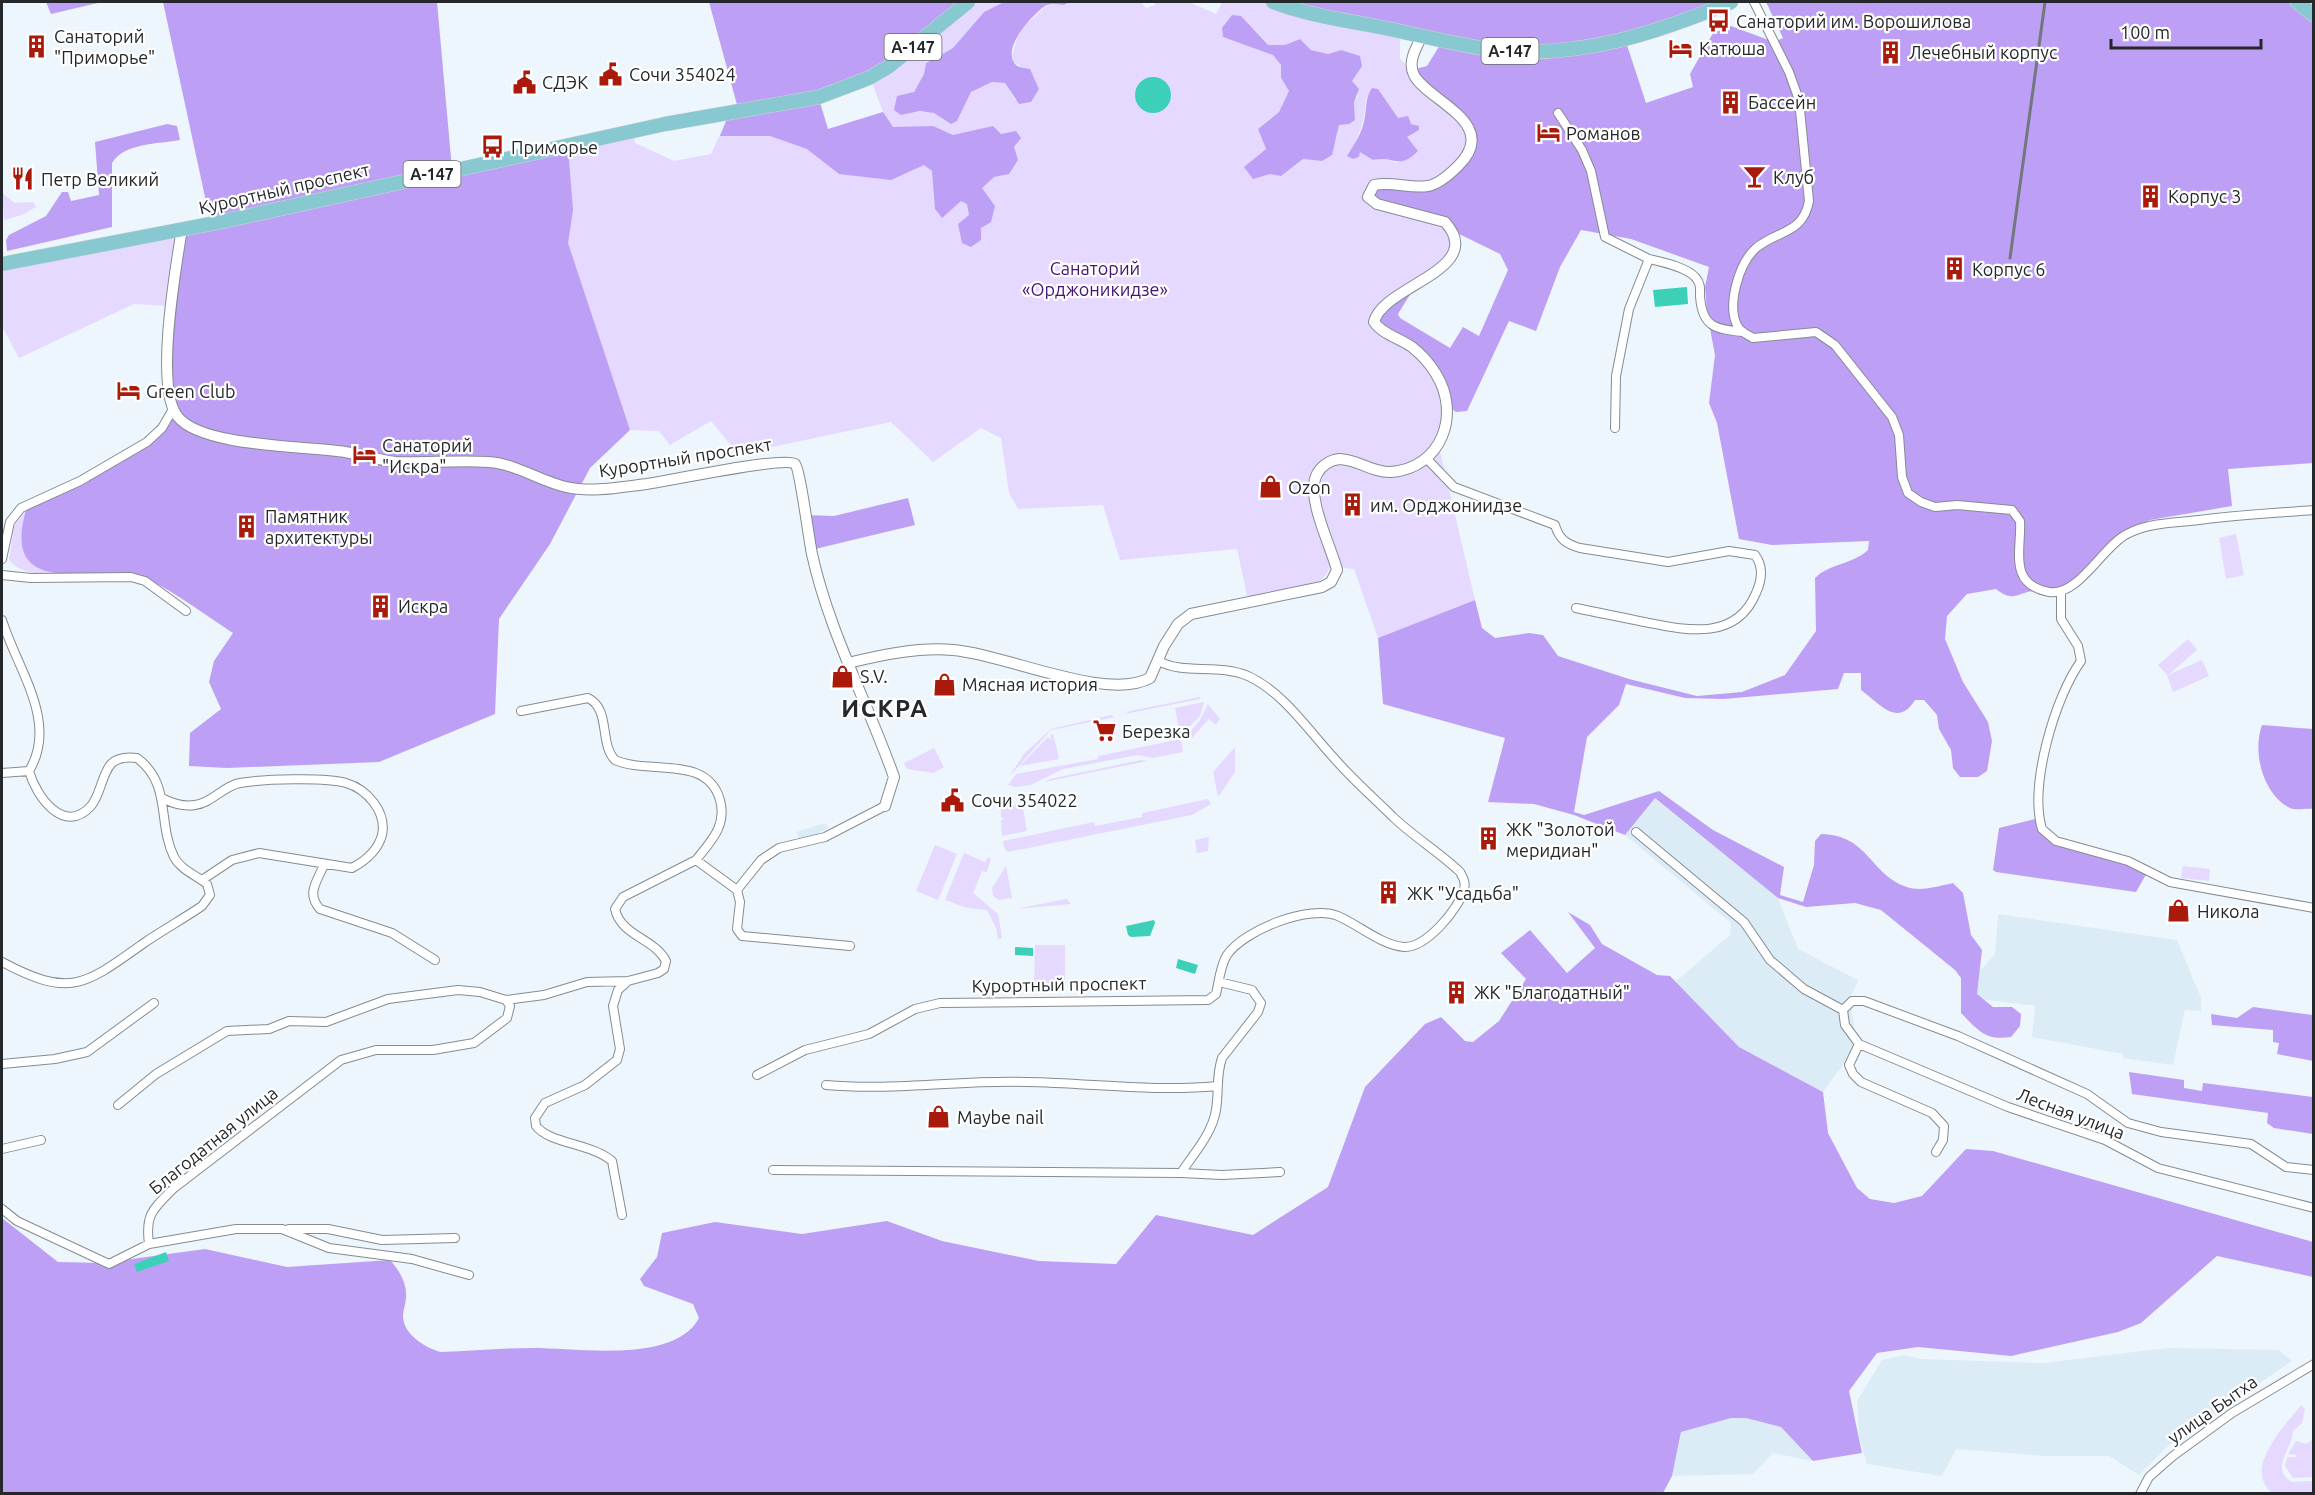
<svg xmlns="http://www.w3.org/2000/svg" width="2315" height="1495" viewBox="0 0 2315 1495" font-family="Ubuntu,sans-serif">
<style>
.built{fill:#dcecf7}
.green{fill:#e5d9ff;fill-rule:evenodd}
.forest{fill:#be9ff6}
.water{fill:#3dd0b8}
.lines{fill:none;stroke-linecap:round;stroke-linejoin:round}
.minor-casing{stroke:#848c92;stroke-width:10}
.tertiary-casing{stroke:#848c92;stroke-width:12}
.primary-casing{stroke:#d3d4d4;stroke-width:15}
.minor{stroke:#fff;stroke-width:8}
.tertiary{stroke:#fff;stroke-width:10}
.primary{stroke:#87c8d1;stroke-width:14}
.rail{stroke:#72777b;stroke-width:3}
.labels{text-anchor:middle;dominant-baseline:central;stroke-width:4.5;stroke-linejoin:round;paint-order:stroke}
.shield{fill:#fff;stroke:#66686a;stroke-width:1.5}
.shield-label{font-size:16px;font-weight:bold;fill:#25282a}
.poi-label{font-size:18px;fill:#25282a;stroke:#fff;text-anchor:start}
.street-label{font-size:18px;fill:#25282a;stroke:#fff}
.park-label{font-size:18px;fill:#451378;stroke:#fff}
.district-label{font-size:24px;font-weight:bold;letter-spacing:1.5px;fill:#25282a;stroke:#fff}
</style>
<rect width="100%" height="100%" fill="#edf6fc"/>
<!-- built -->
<path class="built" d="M1654,798L1778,898L1798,949L1858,980L1850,998L1855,1032L1853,1051L1823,1092L1739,1047L1675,982L1730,935L1731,923L1625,835Z
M825,823L829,828L814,835L799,838L796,832Z
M1998,914L2177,940L2201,998V1011L2185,1010L2173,1065L2123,1058V1054L2032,1037L2035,1006L1980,999L1977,994L1979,972L1995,954Z
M2167,1348L2279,1350L2292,1361L2169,1445L2139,1475L2109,1456H2046L1956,1449L1942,1476L1867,1464L1859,1435L1857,1401L1882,1360L1903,1355L1921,1359L2043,1363Z
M1731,1418H1746L1781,1427L1813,1461L1773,1453L1753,1474L1672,1476L1681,1432Z"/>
<!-- green -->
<path class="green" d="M973,2H1004L984,12L953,48L926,62L924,74L901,115C911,113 925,109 935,113C944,118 946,121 957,121L971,92L992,82L1005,83L1015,100L1030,102L1039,89L1033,75L1014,62L1012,56L1019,31L1045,7L1056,3L1064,5L1069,2H1141L1146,8L1155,5V2H1189L1216,14L1222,2H1276L1400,31V59L1452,108L1469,137L1445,222L1453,255L1379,313L1412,348L1446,395L1439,447L1475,600L1378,638L1354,569L1330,567C1317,597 1275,596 1248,600L1237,549L1120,560L1103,505L1018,509L1009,493L1001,438L981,428L933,462L891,422L738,454L711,421L670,445L659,431L630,430L233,633C213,620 154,577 134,574C101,568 32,588 9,560L14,526L26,510L147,443L173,412L168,306L134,304L19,358L2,326V267L634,136L635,143L674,161L711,154L727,119L828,129L883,112L871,80ZM1253,29L1268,45H1285L1300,39L1311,50L1328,54L1341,50L1355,74L1352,81L1358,96L1354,102L1355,120L1339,124L1336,139L1322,161L1303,159L1281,176L1245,167L1266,149L1258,129L1279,112L1289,91L1281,78V65L1273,55L1223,37ZM1378,90L1398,119L1404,118L1419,130L1407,137L1398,163L1382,158L1373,160L1360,151L1359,157L1353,159L1348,156C1359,137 1365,121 1366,98Z
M2,193L15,203L33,202L36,207L22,215L4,220Z
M2236,534L2244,575L2226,579L2219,538Z
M2188,639L2197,650L2168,675L2202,660L2209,676L2173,692L2167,675L2158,665Z
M1200,697V699L1125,714L1130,711Z
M1204,702L1200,716L1180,736L1175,708Z
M1208,704L1220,719L1216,725L1209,719L1192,738L1184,739L1200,720Z
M1111,715L1115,717L1051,730L1009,777L1024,754L1051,729Z
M1053,734L1059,759L1020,766L1048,737L1052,740L1050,735Z
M1181,739L1183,752L1153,758L1138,755L1063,769L1031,785L1016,787L1008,785L1016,774L1098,759V756Z
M1235,747V772L1218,797L1213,772Z
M934,748L944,767L933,773L907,769L904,763Z
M1141,760L1148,761L1044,782L1050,779Z
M1208,799L1211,804L1192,815L1008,852L1005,850L1003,841L1094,822L1095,826L1142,817V813Z
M1022,803L1027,831L1002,836L1001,820L1005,819L1001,817V809Z
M1209,837L1208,851L1197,853L1195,840Z
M935,845L957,854L938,900L916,891Z
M964,853L985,862L988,857L991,859L987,872L982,871L973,893L998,914L1002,938L998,939L996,928L987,910L967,908L945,900Z
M1006,866L1012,898L999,900L993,896L992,888Z
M2183,866L2210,869L2209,881L2181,878Z
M1067,899L1071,904L1016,909L1066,899Z
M1035,945H1065V990H1034Z
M2301,1405L2305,1409L2302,1423L2293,1431C2293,1448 2269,1469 2292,1482L2313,1481V1493H2272C2243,1468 2284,1427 2301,1405Z
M2313,1439V1477L2293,1478L2285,1466L2287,1457H2296V1455L2288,1454L2296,1441L2306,1444Z"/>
<!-- forest -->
<path class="forest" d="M46,2H102L51,14Z
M163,2H437L452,169L568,148L573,210L568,243L630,430L590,468L550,544L499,619L495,714L379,762L227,768L189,766L190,733L221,709L209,682L214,661L233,633C213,620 154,577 134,574C92,566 0,600 26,510L147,443L173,412L171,307L183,232L211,225Z
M709,2H973L916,49L819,99L828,129L883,112L893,127L933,126L953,135L993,126L1001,134L1016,131L1021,138L1014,147L1018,160L1009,174L994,177L982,188L995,206L991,222L981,228V240L971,247L962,243L958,224L969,215L967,204L961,201L942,218L935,209L932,171L924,165L891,180L839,174L807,149L770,136H720L727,119L739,112Z
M1004,2H1069L1064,5C1058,4 1051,3 1045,6C1032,15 1000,49 1016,65C1020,68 1025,68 1030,69L1039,89L1031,102L1019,104L1005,83L992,82L971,92L957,121L951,124L934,113L920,111L901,115L894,110L897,96L914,92L924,74L926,63L953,48L984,12Z
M1276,2H1729L1625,39L1646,103L1693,87L1690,74L1713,33L1731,26L1774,42L1783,38L1766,2H2291L2313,19V463L2228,469L2232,506L2150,520L2127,530L2078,581L2056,595C2050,594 2043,591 2037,591C2018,591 2015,604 1996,589L1967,594L1947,616L1945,639L1963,682L1988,722L1992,741L1987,771L1978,777H1960L1953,768L1951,750L1939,729L1937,715L1924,700H1915C1898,728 1880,704 1861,690V673H1844L1838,689L1724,699L1685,698L1626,684L1619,705L1587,737L1574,812L1584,815L1659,791L1713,830L1784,867L1780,895L1803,902L1814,865L1815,841L1821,834C1869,835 1870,875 1907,887C1921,892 1939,886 1953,883L1963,893L1971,935L1982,950L1977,994L1993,1007H2012L2021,1014L2020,1026L2011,1037C1985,1041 1978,1030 1961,1013V978L1955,970L1881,910L1855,903L1806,907L1778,898L1655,798L1625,835L1574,815L1534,804L1488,802L1505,738L1383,704L1378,638L1475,600L1482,628L1495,638L1529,633L1543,635L1558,656L1629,679L1697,696L1742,692L1785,675L1816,631L1815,578C1830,563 1852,565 1868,550L1869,541L1772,545L1739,539L1717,423L1709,403L1715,355L1707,313L1705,287L1709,267L1631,239L1581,230L1560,267L1536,331L1509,321L1467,411L1456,412L1448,406L1436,373L1374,319L1414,288L1398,314L1400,318L1450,348L1463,327L1479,336L1508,270L1500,254L1453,231L1445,222L1373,203V185L1435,183L1467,151L1465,122L1411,70L1427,66L1443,40Z
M1232,15L1241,16L1268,45H1285L1300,39L1311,50L1328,54L1341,50L1360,56L1362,66L1352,81L1359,89L1354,102L1355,120L1349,124L1339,125L1332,155L1322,161L1303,159L1281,176L1270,174L1253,179L1244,167L1266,149L1258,129L1279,112L1289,91L1281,78V65L1273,55L1223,37L1222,28Z
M1372,88L1378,89L1398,118L1408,116L1411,124L1419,126V130L1407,137L1418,151C1398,171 1395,155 1373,160L1360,152L1359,157L1353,159L1347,156C1355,143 1363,132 1365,116C1367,105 1365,99 1372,88Z
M167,124L177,126L180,140C158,144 124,143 112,163V227L7,251L6,240L9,235L46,216L62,192H68L71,201L99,195L95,142Z
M908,498L915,525L811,550L804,515L834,516Z
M2262,725L2313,729V809C2306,808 2297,811 2290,808C2263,795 2252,752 2262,725Z
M2039,818L2048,836L2148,871L2136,892L1996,872L1993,870L1999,828Z
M1568,912L1590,925L1602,944L1657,975L1670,976L1739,1047L1823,1092L1828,1133L1857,1188L1870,1199L1894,1203L1922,1196L1966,1149L1993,1151L2313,1242V1277L2217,1256L2141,1323L2118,1332L2011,1356L1918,1347L1877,1353L1849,1391L1862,1453L1813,1461L1781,1427L1746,1418H1731L1681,1432L1672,1476L1663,1493L2,1494V1218L58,1262L102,1263L205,1249L287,1267L390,1260C399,1270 407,1283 406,1297C406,1303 403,1310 403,1316C403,1334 425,1348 441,1352C472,1351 503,1348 533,1348C577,1348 675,1364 699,1318L693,1304L644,1286L640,1279L657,1257L662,1233L715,1222L802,1234L887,1221L942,1241L1039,1261L1116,1264L1156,1215L1253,1235L1328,1187L1365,1087L1425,1024L1441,1017L1465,1041L1473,1042L1499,1021L1526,979L1501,953L1530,930L1567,973L1595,948Z
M2253,1007L2313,1015V1061L2277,1054L2279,1043L2273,1042V1030L2212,1025L2211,1014L2237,1018Z
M2129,1072L2184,1080V1088L2202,1091L2203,1083L2313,1097V1134L2274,1128L2267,1123L2268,1113L2132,1094Z"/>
<!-- water -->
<path class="water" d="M1135 95a18 18 0 1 1 36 0a18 18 0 1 1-36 0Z
M1687,287L1688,304L1655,307L1653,290Z
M1154,920L1155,923L1150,936L1131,937L1128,935L1126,926Z
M1015,947L1033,948V956L1015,955Z
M1178,959L1198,965L1195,974L1176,968Z
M166,1252L169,1261L137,1272L134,1264Z"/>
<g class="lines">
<defs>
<path id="minor" d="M1754,2L1789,72L1799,100L1809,201C1803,234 1778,230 1756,248C1739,263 1726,306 1738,327C1741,332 1748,335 1753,338L1816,332L1835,345L1892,417L1899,435L1902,477L1908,493L1921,502L1935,507L1957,505L2012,510L2020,521C2022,549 2007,584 2049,592C2078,597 2103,546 2127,534C2150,522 2175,523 2199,520C2237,515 2275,513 2314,510
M1558,113L1582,150L1591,171L1605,237L1649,259
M1615,428L1616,376L1629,309L1649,259C1662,262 1687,267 1696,278C1701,284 1700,289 1700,296C1702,327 1715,329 1743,332
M1427,459L1454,487L1555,525C1559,539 1566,544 1580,548L1668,562L1729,551L1755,555C1764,567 1762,580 1756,593C1736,642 1685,630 1644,622C1621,617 1599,613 1576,608
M2,559L10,522L21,508L80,481L147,442L162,428L173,409
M2,575L31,578L131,577L145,581L186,611
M2061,591V619L2078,646L2081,661C2055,697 2029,785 2042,829L2056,841L2128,861L2170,882L2314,908
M2,620C17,669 59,722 29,771C36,796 64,836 91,806C101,794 101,776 111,764C118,757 128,757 137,758C172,784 157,822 174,857C181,870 196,875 207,884L210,895L202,906C183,919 163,930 144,943C84,986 70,998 2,962
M521,711L588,698C611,709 599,744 615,760C648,775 707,754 720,800C727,826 711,841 696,860
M2,773L29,771
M164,799C174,804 183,807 195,805C212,803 223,786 240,783C262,779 326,777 346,783C367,789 387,812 382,835C378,850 365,861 352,868L259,853L232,860L202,880
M1636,832L1744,922L1770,960L1804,989L1843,1010
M324,865C317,881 306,894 320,909L392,933L435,960
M850,946L742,936L737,929L740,902L737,890L761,860L779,848L825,837L885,806
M1859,1044L1849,1065L1853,1074L1861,1082L1932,1113L1944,1126L1943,1140L1936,1152
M2,1064L55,1059L87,1052L154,1003
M757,1075L805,1050L869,1034L915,1009L940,1003L1208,1000L1216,994C1219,982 1220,966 1227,955C1244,930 1310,904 1338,916C1359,925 1381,945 1404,947C1426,948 1459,909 1464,889C1466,882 1463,878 1460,872C1439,852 1414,837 1393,817C1373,797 1352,779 1334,758C1308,730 1283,692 1248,676C1218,663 1183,675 1159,661
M826,1085C893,1091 959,1080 1026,1082C1091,1083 1153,1092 1217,1086
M118,1105L156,1074L227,1031L269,1029L289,1021L326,1022L388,999L458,990L480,992L506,1000L544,995L587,982L628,981L658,973L664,969L666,961C654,938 621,936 615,909L623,897L696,860L737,890
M2,1149L41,1140
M773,1170L1181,1173C1194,1153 1212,1134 1216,1110C1219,1092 1216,1075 1222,1058L1258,1012L1261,1003L1252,990L1219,982
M2314,1170L2286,1167L2251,1144L2161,1132L2128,1123L2087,1094L1958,1036L1864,1001H1852L1843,1010L1845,1025L1859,1044L2008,1107L2105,1140L2158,1168L2314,1208
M1181,1173L1222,1175L1280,1172
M2,1209L17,1221L109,1264L149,1244L236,1229H282L329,1248L412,1259L469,1275
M622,1215L612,1161C591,1143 550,1144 536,1126L535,1118L545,1103L585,1085L617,1060L620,1049L613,1006L618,990L628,981
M289,1229H328L382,1240L455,1238
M149,1244C145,1214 153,1209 174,1188L341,1060L376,1050H433L474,1043L507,1018L510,1006L506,1000
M2140,1494L2149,1477L2173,1456L2232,1413L2314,1364"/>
<path id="tertiary" d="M182,229C176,266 154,389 178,417C202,447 306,446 345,452C363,455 378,460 396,462C427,463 458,460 489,462C516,464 540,481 566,487C592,493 621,487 647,484C668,481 785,456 795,464C800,469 809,540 812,554C829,632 868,703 894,777L885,806
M848,663C881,655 918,647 953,650C1005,654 1106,702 1150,678L1164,646L1178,624L1191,614L1322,587L1331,582L1337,570C1331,546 1305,496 1317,474C1321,466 1330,460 1339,459C1357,459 1373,473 1391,472C1442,468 1461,414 1436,374C1430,364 1421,354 1412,347C1401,339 1382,334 1374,322C1383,285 1488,270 1445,222L1377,204L1368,197L1374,185C1392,181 1410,189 1428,186C1439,184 1450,174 1458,166C1502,123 1427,101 1414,75C1407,62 1417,46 1422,36"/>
<path id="primary" d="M1273,2C1309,16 1351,21 1389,29C1424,36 1460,46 1496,50C1578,59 1657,33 1731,2
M2297,2L2314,15
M2,264L220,222L665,124L819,97L869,78L888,67L968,2"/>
</defs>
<!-- minor casing -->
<use href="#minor" class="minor-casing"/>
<!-- tertiary casing -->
<use href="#tertiary" class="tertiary-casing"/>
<!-- primary casing -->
<use href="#primary" class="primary-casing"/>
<!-- minor -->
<use href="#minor" class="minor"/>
<!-- tertiary -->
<use href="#tertiary" class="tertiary"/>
<!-- primary -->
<use href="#primary" class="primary"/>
<!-- rail -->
<path class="rail" d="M2010,258L2045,2"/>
</g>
<!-- icons -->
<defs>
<symbol id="bus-bare" viewBox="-9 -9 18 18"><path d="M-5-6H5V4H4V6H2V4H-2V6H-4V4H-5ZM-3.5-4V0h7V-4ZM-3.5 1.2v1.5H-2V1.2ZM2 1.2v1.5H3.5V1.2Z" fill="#aa1a0b" stroke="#fff" stroke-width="2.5" paint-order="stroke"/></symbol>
<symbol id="building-bare" viewBox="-9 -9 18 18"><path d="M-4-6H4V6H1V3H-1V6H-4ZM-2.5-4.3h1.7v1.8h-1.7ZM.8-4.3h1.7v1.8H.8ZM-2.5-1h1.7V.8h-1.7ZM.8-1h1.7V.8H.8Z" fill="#aa1a0b" stroke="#fff" stroke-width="2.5" paint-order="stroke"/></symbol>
<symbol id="hotel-bare" viewBox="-9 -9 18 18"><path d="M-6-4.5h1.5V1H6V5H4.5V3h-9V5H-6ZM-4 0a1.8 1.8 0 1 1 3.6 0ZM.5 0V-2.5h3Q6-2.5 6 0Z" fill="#aa1a0b" stroke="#fff" stroke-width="2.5" paint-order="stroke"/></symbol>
<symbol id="civic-bare" viewBox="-9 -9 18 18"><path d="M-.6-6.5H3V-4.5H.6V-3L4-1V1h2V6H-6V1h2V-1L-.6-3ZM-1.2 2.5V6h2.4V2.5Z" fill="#aa1a0b" stroke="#fff" stroke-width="2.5" paint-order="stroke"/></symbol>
<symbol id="bar-bare" viewBox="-9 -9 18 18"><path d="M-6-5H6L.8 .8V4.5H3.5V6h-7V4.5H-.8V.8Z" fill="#aa1a0b" stroke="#fff" stroke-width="2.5" paint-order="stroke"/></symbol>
<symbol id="restaurant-bare" viewBox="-9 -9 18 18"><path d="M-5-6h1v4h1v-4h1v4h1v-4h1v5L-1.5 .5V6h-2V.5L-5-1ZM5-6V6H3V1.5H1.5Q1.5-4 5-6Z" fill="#aa1a0b" stroke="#fff" stroke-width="2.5" paint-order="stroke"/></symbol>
<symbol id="shop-bare" viewBox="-9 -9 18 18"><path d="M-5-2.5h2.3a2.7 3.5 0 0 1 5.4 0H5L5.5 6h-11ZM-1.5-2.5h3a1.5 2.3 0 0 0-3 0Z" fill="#aa1a0b" stroke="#fff" stroke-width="2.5" paint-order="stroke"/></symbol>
<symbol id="supermarket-bare" viewBox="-9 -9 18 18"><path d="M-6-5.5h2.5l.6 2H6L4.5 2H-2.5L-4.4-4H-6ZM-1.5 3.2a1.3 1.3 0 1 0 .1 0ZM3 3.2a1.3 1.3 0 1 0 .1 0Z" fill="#aa1a0b" stroke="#fff" stroke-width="2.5" paint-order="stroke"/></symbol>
</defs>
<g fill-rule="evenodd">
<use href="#bus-bare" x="1702" y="4" width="33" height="33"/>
<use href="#building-bare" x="20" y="30" width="33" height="33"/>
<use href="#hotel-bare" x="1664" y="32" width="33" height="33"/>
<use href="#building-bare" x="1874" y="36" width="33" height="33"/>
<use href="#civic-bare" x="594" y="58" width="33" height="33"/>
<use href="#civic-bare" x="508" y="66" width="33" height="33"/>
<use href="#building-bare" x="1714" y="86" width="33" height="33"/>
<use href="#hotel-bare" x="1532" y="116" width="33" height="33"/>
<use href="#bus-bare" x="476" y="130" width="33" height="33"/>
<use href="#bar-bare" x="1738" y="160" width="33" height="33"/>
<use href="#restaurant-bare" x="6" y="162" width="33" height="33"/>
<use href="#building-bare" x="2134" y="180" width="33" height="33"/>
<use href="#building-bare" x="1938" y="252" width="33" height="33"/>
<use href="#hotel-bare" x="112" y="374" width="33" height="33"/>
<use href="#hotel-bare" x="348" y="438" width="33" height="33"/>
<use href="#shop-bare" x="1254" y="470" width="33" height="33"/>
<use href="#building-bare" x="1336" y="488" width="33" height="33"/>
<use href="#building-bare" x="230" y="510" width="33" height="33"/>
<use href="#building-bare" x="364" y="590" width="33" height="33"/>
<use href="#shop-bare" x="826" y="660" width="33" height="33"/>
<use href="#shop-bare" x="928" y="668" width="33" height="33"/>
<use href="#supermarket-bare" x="1088" y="714" width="33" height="33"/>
<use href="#civic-bare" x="936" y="784" width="33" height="33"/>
<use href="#building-bare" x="1472" y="822" width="33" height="33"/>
<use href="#building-bare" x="1372" y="876" width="33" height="33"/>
<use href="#shop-bare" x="2162" y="894" width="33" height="33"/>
<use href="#building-bare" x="1440" y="976" width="33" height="33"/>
<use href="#shop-bare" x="922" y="1100" width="33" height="33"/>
</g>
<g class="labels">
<!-- shield labels -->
<g class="shield">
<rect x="884.5" y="34" width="57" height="26" rx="4.5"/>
<rect x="1481.5" y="38" width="57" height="26" rx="4.5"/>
<rect x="403.5" y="161" width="57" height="26" rx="4.5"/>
</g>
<g class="shield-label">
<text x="913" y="47">А-147</text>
<text x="1510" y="51">А-147</text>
<text x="432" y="174">А-147</text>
</g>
<!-- poi labels -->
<g class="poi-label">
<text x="1736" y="21">Санаторий им. Ворошилова</text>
<text x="54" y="36">Санаторий<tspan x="54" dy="21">"Приморье"</tspan></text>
<text x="1699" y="48">Катюша</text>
<text x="1909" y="52">Лечебный корпус</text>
<text x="629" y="74">Сочи 354024</text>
<text x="542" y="82">СДЭК</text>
<text x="1748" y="102">Бассейн</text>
<text x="1566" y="133">Романов</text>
<text x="511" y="147">Приморье</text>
<text x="1773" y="177">Клуб</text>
<text x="41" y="179">Петр Великий</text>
<text x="2168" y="196">Корпус 3</text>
<text x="1972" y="269">Корпус 6</text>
<text x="146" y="391">Green Club</text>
<text x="382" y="445">Санаторий<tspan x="382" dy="21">"Искра"</tspan></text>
<text x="1288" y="487">Ozon</text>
<text x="1370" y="505">им. Орджониидзе</text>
<text x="265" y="516">Памятник<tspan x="265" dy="21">архитектуры</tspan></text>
<text x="398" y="606">Искра</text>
<text x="860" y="676">S.V.</text>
<text x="962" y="684">Мясная история</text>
<text x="1122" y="731">Березка</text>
<text x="971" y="800">Сочи 354022</text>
<text x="1506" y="829">ЖК "Золотой<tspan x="1506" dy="21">меридиан"</tspan></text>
<text x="1407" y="893">ЖК "Усадьба"</text>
<text x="2197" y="911">Никола</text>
<text x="1474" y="992">ЖК "Благодатный"</text>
<text x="957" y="1117">Maybe nail</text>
</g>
<!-- street labels -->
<g class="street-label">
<text transform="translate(284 188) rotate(-13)">Курортный проспект</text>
<text transform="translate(685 457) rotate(-9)">Курортный проспект</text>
<text transform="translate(1059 984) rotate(-1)">Курортный проспект</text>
<text transform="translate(2071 1113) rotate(21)">Лесная улица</text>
<text transform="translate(213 1140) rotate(-39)">Благодатная улица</text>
<text transform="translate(2212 1409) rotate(-35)">улица Бытха</text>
</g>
<!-- park labels -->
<g class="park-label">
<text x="1095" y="268">Санаторий<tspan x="1095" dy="21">«Орджоникидзе»</tspan></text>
</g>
<!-- district labels -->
<g class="district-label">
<text x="885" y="708">ИСКРА</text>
</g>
</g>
<!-- border -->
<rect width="2315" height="1495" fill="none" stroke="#25282a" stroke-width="6"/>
<!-- scale -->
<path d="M2111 39v9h150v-9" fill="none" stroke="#25282a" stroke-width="3"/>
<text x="2120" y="39" font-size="18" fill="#25282a" stroke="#ffffff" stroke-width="4.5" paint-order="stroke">100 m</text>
</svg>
